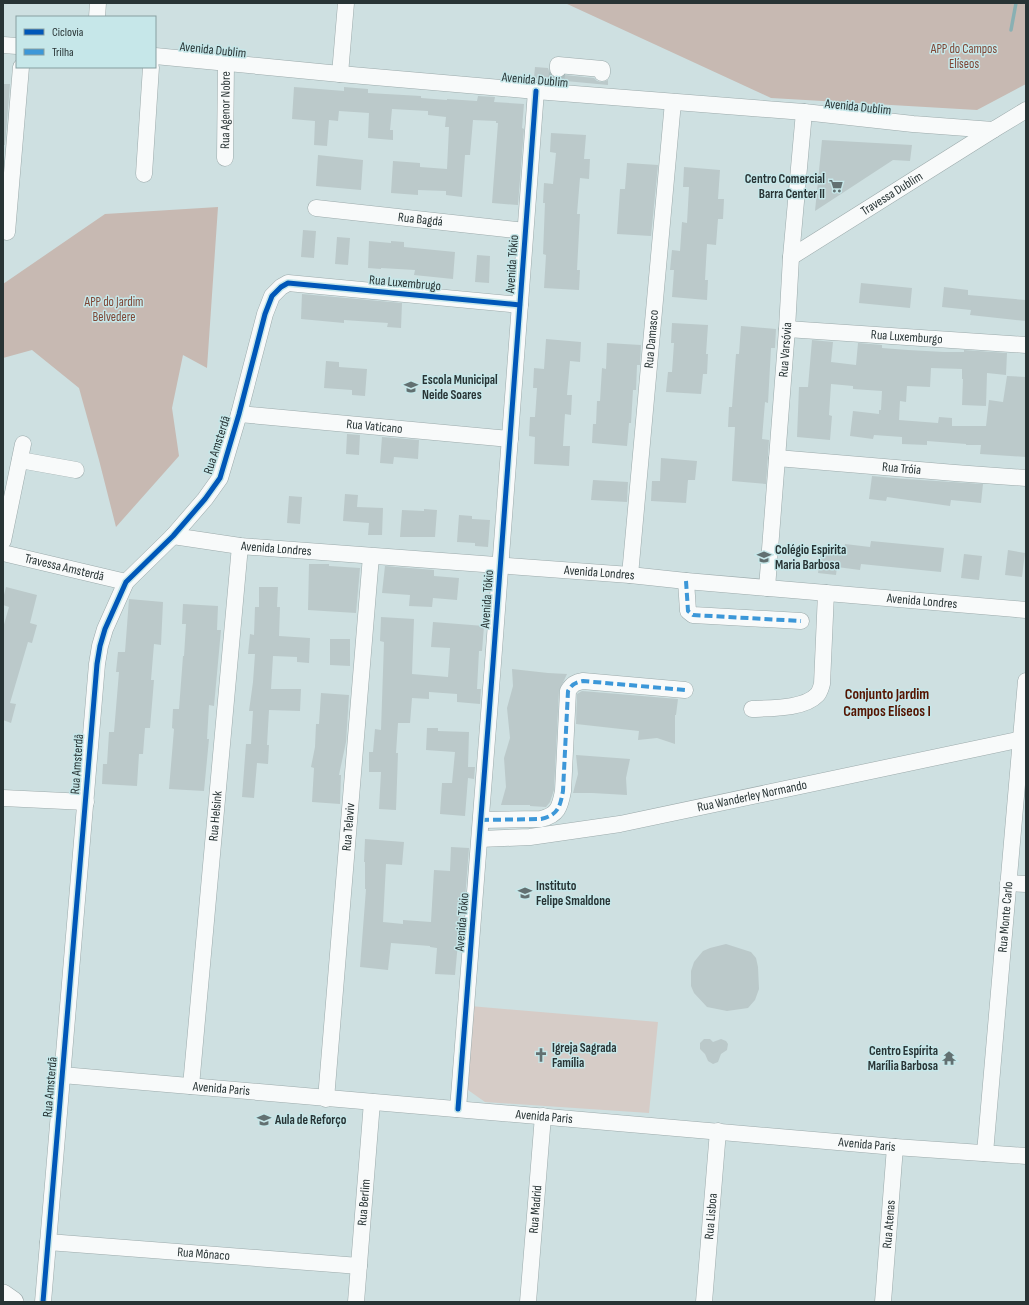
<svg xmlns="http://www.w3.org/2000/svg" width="1029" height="1305" viewBox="0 0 1029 1305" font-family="'Sofia Sans Condensed',sans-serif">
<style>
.green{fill:#d6ccc7}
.forest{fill:#c7b9b2}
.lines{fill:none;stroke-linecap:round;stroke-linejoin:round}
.stream{stroke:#89b0b3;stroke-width:3.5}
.building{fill:#bbc9ca}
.minor-tunnel{stroke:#adbebf;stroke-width:16;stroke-dasharray:16 8;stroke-linecap:butt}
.minor-casing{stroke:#9caaab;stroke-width:17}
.major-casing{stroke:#9caaab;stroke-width:22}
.minor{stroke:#f8fafa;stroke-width:16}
.major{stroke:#f8fafa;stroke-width:21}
.quiet{stroke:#3c97d8;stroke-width:4;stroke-dasharray:8 4;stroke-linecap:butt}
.cycleway-casing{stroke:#c6e7e9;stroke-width:8}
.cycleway{stroke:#0057b8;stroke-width:5}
.labels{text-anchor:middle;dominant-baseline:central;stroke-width:3;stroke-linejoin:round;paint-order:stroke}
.park-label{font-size:13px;fill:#7e4635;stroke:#c6e7e9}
.street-label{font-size:13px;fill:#283435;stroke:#c6e7e9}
.poi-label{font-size:13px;font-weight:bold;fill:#283435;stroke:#c6e7e9;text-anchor:start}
.quarter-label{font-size:15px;font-weight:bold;fill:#541400;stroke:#c6e7e9}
</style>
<rect width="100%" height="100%" fill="#cee0e1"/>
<!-- green -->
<path class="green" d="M470,1006L658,1022L649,1113L485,1102L468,1090L467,1073Z"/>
<!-- forest -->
<path class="forest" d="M565,3H1026V84L977,110L771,98Z
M218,207L207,368L183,355L172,408L179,456L116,527L99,460L79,388L32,350L3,358V284L105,214Z"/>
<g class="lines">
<!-- stream -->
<path class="stream" d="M1011,30L1016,3"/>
</g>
<!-- building -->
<path class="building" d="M535,67L548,68L550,74L554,77L558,78L565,75L594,78L597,81L602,82L608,80V85L534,78Z
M3,84H10L5,145H3Z
M294,87L344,91V87L368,89V93L421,96V98L447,100V99L477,101L478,96L495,97L494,102L524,104L522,128L524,129L518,205L492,203L498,123H496V121L473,120L470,155H465L462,197L446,195V191L418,190V195L391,193L393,161L420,163V167L447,169L449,127H445L446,117L428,115V111L392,109L390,130H393V140L368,138L369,113L339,111L338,121L329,120L327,146L314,145L315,121L292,119Z
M551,133L586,135L584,159H590L589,179L580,178L577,214H580L577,270H580L579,290L544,288L546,255L543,254L545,203H543L544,183L553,184L556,153L550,152Z
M822,140L912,145L910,161L893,160L815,211Z
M318,155L363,160L361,190L316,186Z
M627,163L658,165L651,236L617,234L620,189H625Z
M684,167L720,170L718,199H724L723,219H718L716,245L707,244L705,280H708L707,300L672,297L674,270H670L672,250L680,251L682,222L687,223L689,187H683Z
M303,230L316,231L314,258L301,257Z
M337,237L350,238L348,265L335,264Z
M369,241L391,243V241L404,242V247L455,252L453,279L414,275L415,270L381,268V269L368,268Z
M477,255L490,256L489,283L475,282Z
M861,283L912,288L910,308L859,303Z
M944,287L968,290V295L1026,300V321L970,315L971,310L942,307Z
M302,294L402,303L401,328L387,327L388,323L344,320V323L301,319Z
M672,323L708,325L706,354H708L707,374H703L701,394L666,392L668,372H672L674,343H671Z
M741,326L776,329L775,348H771L768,403L765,402L762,439L769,440L766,484L732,481L735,427H728L729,407H732L736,354H739Z
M546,339L581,342L580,362L570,361L567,395H572L571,415L565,414L563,446H570L569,466L534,464L535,437L529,436L530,417H535L537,388H533L534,368L544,369Z
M812,340L833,342L831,362L856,365L858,343L882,345V348L908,350L944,352H964V350L1007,353L1006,375L987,373L986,406L962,405L963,379H962V369L931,368L930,387L907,386L906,402L900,401L899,420L938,423L939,417L952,418V426H986L989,400L1003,402L1007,376L1026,377V457L980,454L981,445H966V444L927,441V445L902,444V437L874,435L873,439L850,436L853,411L879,414V410H881L882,391L853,389V386L831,384L829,415L832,416L830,440L797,437L799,387H808Z
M607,343L641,345L640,365H637L636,390H633L631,423H629L627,446L592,443L593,424H596L597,401H600L602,368L606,369Z
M326,361L339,362V367L367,369L365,396L352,395V390L324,388Z
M347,434L360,435L359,455L346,454Z
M382,437L419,440L418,459L394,457L393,464L380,463Z
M661,458L697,461L695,480H688L686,503L651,501L652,481H660Z
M872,476L905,479L983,484L981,503L951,500L950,506L887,497L886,501L869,499Z
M593,480L628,482L627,502L591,500Z
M345,494L358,495L357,507L383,508L382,535H368L369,523L343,521Z
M289,496L302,497L300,524L287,523Z
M424,509L437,510L435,537H400L402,510L424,511Z
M459,515L472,516V519L490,520L488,547L475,546V543L457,542Z
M871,541L944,548L941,572L861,564L860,570L837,567L836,575L818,573L821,549L844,552L845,544L870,547Z
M1008,550L1025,553L1022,577L1005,575Z
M964,554L982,556L979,580L961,578Z
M309,564H329V566L360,568L356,613L308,610Z
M385,566L434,570V576L459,578L457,600L433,598L432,607L409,606L410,595L382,593Z
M6,587L37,595L30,623L37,625L32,643L28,642L10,703L16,704L11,723L3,720V628L9,607L3,605V599Z
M259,587H278L277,607H280L279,636L310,638L309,663L297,662V657L273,656L271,689H301L300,711L269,710L267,745H269L268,764L257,763L254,798L242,797L246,744H251L253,711H249L253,682L255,654H248L250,634L254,635L255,607H259Z
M129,599L163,602L161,645L154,644L151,680H154L150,728H145L143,754H139L137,786L102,784L103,764H107L109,732H114L119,672H116L118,652H125Z
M183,604L218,606L217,630H221L214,706L209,705L207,739H209L204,791L169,789L174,729L172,728L173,709H179L183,656H184L186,624H182Z
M381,617L414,619L412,674L448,677L450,648L431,647L433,622L484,626L482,651H479L477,689H481L480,704L457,702V694L429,692V699L412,698L410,723H398L396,753H398L396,810L379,809L381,772H369V752H373L375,729L381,730L384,642L380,641Z
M330,639H350V666L330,665Z
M512,669L548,673L567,674L559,691L554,790L550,802L546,807L530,806V805H501L506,787L504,758L510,738L507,708L513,686Z
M582,691L678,699L676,715H675V744L657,738L638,740L639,731L576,724L577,694Z
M321,693L349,695L346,742L339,775H341L340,804L312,802L314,768L311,767L315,747L316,724H319Z
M427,728H438V731L469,732L468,767H475L474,779L468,778L465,816L440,814L442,783H452L455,752L426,750Z
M576,755L630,759L626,778L627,795L592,793H573L578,774Z
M365,839L404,842L402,865L386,864L383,922L403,924V920L431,922L434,870L450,871L451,847L469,848L465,899H462L455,975L435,974L437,948L430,947V946L391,943L388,970L360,967L366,889H365V862H364Z
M726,944L751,952L756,958L758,967L759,989L755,1000L748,1008L727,1011L707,1007L694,993L691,986V971L694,962L698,957L703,951L710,948Z
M704,1039H710L713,1042L721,1039L726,1041L728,1044L727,1050L721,1054L718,1062L713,1064L708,1061L705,1054L700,1049V1043Z"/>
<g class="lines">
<!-- minor-tunnel -->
<path class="minor-tunnel" d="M556,80L558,69"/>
<defs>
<g id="minor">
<path d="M97,17L98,3"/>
<path d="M3,45L17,46"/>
<path d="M155,56L340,74L536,91L804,112L913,124L993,130L1026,110"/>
<path d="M558,69V65L602,69V73"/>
<path d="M340,74L346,3"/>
<path id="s1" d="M225,158L226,62"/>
<path d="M144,174L151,67"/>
<path id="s2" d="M316,208L525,231"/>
<path d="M7,232L21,67"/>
<path id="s3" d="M791,257L993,130"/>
<path id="s4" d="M787,329L1026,345"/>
<path id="s5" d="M239,414L510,439"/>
<path id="s6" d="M777,458L955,473L1026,478"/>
<path d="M20,460L76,470"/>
<path id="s7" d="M173,536L240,546L630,575L686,581L1026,610"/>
<path d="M3,541L23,444"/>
<path id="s8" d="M3,553L126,582"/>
<path id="s9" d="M630,575L673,102"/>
<path d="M686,581L688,611L693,615L801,621"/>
<path id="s10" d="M767,588L787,329L791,257L804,112"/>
<path d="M752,709C770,708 804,709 817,695C820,692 821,687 822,684L826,593"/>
<path d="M3,798L86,802"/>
<path d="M481,820L541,819C558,815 560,807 563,791L568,691C572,684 576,682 583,681L685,690"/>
<path id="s11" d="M480,839L530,837L620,824L1022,739"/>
<path d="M1008,883L1026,884"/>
<path id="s12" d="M62,1075L895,1147L1026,1156"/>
<path id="s13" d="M191,1086L240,546"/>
<path id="s14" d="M326,1099L371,556"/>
<path d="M458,1109L493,663L536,91"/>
<path id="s15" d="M985,1153L1026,681"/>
<path id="s16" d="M48,1242L359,1266"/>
<path d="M43,1302L97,664L100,646L105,629L126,582L173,536L205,499L220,478L239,414L265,314L272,296L281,287L288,283L520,305"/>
<path id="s17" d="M356,1302L372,1102"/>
<path id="s18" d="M528,1302L543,1116"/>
<path id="s19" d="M704,1302L718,1131"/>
<path id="s20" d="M883,1302L895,1147"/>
</g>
<path id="major" d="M3,1295L13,1302"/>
</defs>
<!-- minor casing -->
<use href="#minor" class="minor-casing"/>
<!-- major casing -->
<use href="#major" class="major-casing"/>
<!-- minor -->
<use href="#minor" class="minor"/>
<!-- major -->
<use href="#major" class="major"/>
<!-- quiet -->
<path class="quiet" d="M686,581L688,611L693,615L801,621
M481,820L541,819C558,815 560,807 563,791L568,691C572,684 576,682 583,681L685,690"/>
<defs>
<path id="cycleway" d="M458,1109L493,663L536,91
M43,1302L97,664L100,646L105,629L126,582L173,536L205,499L220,478L239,414L265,314L272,296L281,287L288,283L520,305"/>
</defs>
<!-- cycleway casing -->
<use href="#cycleway" class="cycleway-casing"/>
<!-- cycleway -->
<use href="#cycleway" class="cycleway"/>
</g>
<!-- icons -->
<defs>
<symbol id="supermarket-bare" viewBox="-9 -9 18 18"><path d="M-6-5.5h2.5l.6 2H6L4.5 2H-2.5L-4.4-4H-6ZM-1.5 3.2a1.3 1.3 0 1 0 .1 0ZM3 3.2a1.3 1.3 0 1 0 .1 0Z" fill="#627071" stroke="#c6e7e9" stroke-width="2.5" paint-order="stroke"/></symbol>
<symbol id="school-bare" viewBox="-9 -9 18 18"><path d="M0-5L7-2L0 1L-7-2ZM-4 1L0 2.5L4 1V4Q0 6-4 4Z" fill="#627071" stroke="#c6e7e9" stroke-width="2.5" paint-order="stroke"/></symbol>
<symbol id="church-bare" viewBox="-9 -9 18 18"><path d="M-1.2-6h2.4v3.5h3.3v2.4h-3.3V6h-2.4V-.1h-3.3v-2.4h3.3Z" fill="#627071" stroke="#c6e7e9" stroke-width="2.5" paint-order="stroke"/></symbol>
<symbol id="temple-bare" viewBox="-9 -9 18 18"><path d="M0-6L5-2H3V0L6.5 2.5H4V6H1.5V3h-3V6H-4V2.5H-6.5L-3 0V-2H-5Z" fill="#627071" stroke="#c6e7e9" stroke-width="2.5" paint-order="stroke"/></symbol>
</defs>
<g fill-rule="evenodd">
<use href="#supermarket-bare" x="826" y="176" width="20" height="20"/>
<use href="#school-bare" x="401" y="377" width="20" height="20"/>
<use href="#school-bare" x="754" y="547" width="20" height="20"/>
<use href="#school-bare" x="515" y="883" width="20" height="20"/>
<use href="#church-bare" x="531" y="1045" width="20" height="20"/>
<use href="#temple-bare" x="939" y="1048" width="20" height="20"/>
<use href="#school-bare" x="254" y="1110" width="20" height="20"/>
</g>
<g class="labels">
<!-- park labels -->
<g class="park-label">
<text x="964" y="49">APP do Campos<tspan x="964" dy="15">Elíseos</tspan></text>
<text x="114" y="302">APP do Jardim<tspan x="114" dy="15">Belvedere</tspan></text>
</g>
<!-- street labels -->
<g class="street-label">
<text transform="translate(213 50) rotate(6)">Avenida Dublim</text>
<text transform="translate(535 80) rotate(5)">Avenida Dublim</text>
<text transform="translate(858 107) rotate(6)">Avenida Dublim</text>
<text stroke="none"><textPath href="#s1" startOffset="48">Rua Agenor Nobre</textPath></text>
<text stroke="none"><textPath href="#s3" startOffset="119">Travessa Dublim</textPath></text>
<text stroke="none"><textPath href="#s2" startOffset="105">Rua Bagdá</textPath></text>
<text transform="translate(512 264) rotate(-86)">Avenida Tókio</text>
<text transform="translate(405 283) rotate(5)">Rua Luxembrugo</text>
<text stroke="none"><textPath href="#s4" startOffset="120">Rua Luxemburgo</textPath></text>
<text stroke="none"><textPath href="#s9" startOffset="237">Rua Damasco</textPath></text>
<text stroke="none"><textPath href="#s10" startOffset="239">Rua Varsóvia</textPath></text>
<text stroke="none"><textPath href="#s5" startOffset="136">Rua Vaticano</textPath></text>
<text transform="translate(217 445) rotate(-72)">Rua Amsterdã</text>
<text stroke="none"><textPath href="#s6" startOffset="125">Rua Tróia</textPath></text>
<text stroke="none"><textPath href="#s7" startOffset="104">Avenida Londres</textPath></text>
<text stroke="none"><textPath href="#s8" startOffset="63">Travessa Amsterdã</textPath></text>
<text stroke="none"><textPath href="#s7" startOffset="428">Avenida Londres</textPath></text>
<text transform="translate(487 599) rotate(-86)">Avenida Tókio</text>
<text stroke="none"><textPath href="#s7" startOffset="752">Avenida Londres</textPath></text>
<text transform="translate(77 764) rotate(-86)">Rua Amsterdã</text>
<text stroke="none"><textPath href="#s11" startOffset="276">Rua Wanderley Normando</textPath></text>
<text stroke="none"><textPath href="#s13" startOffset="271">Rua Helsink</textPath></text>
<text stroke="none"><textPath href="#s14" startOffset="273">Rua Telaviv</textPath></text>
<text stroke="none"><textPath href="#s15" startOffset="237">Rua Monte Carlo</textPath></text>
<text transform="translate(462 922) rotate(-85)">Avenida Tókio</text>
<text transform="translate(50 1087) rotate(-85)">Rua Amsterdã</text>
<text stroke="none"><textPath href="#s12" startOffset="160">Avenida Paris</textPath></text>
<text stroke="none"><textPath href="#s12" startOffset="484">Avenida Paris</textPath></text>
<text stroke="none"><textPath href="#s12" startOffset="808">Avenida Paris</textPath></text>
<text stroke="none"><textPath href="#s17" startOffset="100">Rua Berlim</textPath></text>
<text stroke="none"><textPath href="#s18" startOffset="93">Rua Madrid</textPath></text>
<text stroke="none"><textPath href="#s19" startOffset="86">Rua Lisboa</textPath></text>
<text stroke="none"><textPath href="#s20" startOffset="78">Rua Atenas</textPath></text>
<text stroke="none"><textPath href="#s16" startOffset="156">Rua Mônaco</textPath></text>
</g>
<!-- poi labels -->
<g class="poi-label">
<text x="825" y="179" text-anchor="end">Centro Comercial<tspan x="825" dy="15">Barra Center II</tspan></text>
<text x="422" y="380">Escola Municipal<tspan x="422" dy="15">Neide Soares</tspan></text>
<text x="775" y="550">Colégio Espirita<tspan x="775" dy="15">Maria Barbosa</tspan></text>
<text x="536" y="886">Instituto<tspan x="536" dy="15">Felipe Smaldone</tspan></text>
<text x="552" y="1048">Igreja Sagrada<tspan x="552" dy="15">Família</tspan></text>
<text x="938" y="1051" text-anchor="end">Centro Espírita<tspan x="938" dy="15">Marília Barbosa</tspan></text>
<text x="275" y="1120">Aula de Reforço</text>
</g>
<!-- quarter labels -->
<g class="quarter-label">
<text x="887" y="694">Conjunto Jardim<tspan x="887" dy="17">Campos Elíseos I</tspan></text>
</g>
</g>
<!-- border -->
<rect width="1029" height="1305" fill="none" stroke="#283435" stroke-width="8"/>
<!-- legend -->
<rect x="16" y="16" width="140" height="52" fill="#c6e7e9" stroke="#879fa1"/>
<rect x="24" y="29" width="20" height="6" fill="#0057b8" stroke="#879fa1"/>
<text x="52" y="36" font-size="12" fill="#283435">Ciclovia</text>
<rect x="24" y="49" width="20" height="6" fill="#3c97d8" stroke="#879fa1"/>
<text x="52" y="56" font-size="12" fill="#283435">Trilha</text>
</svg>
